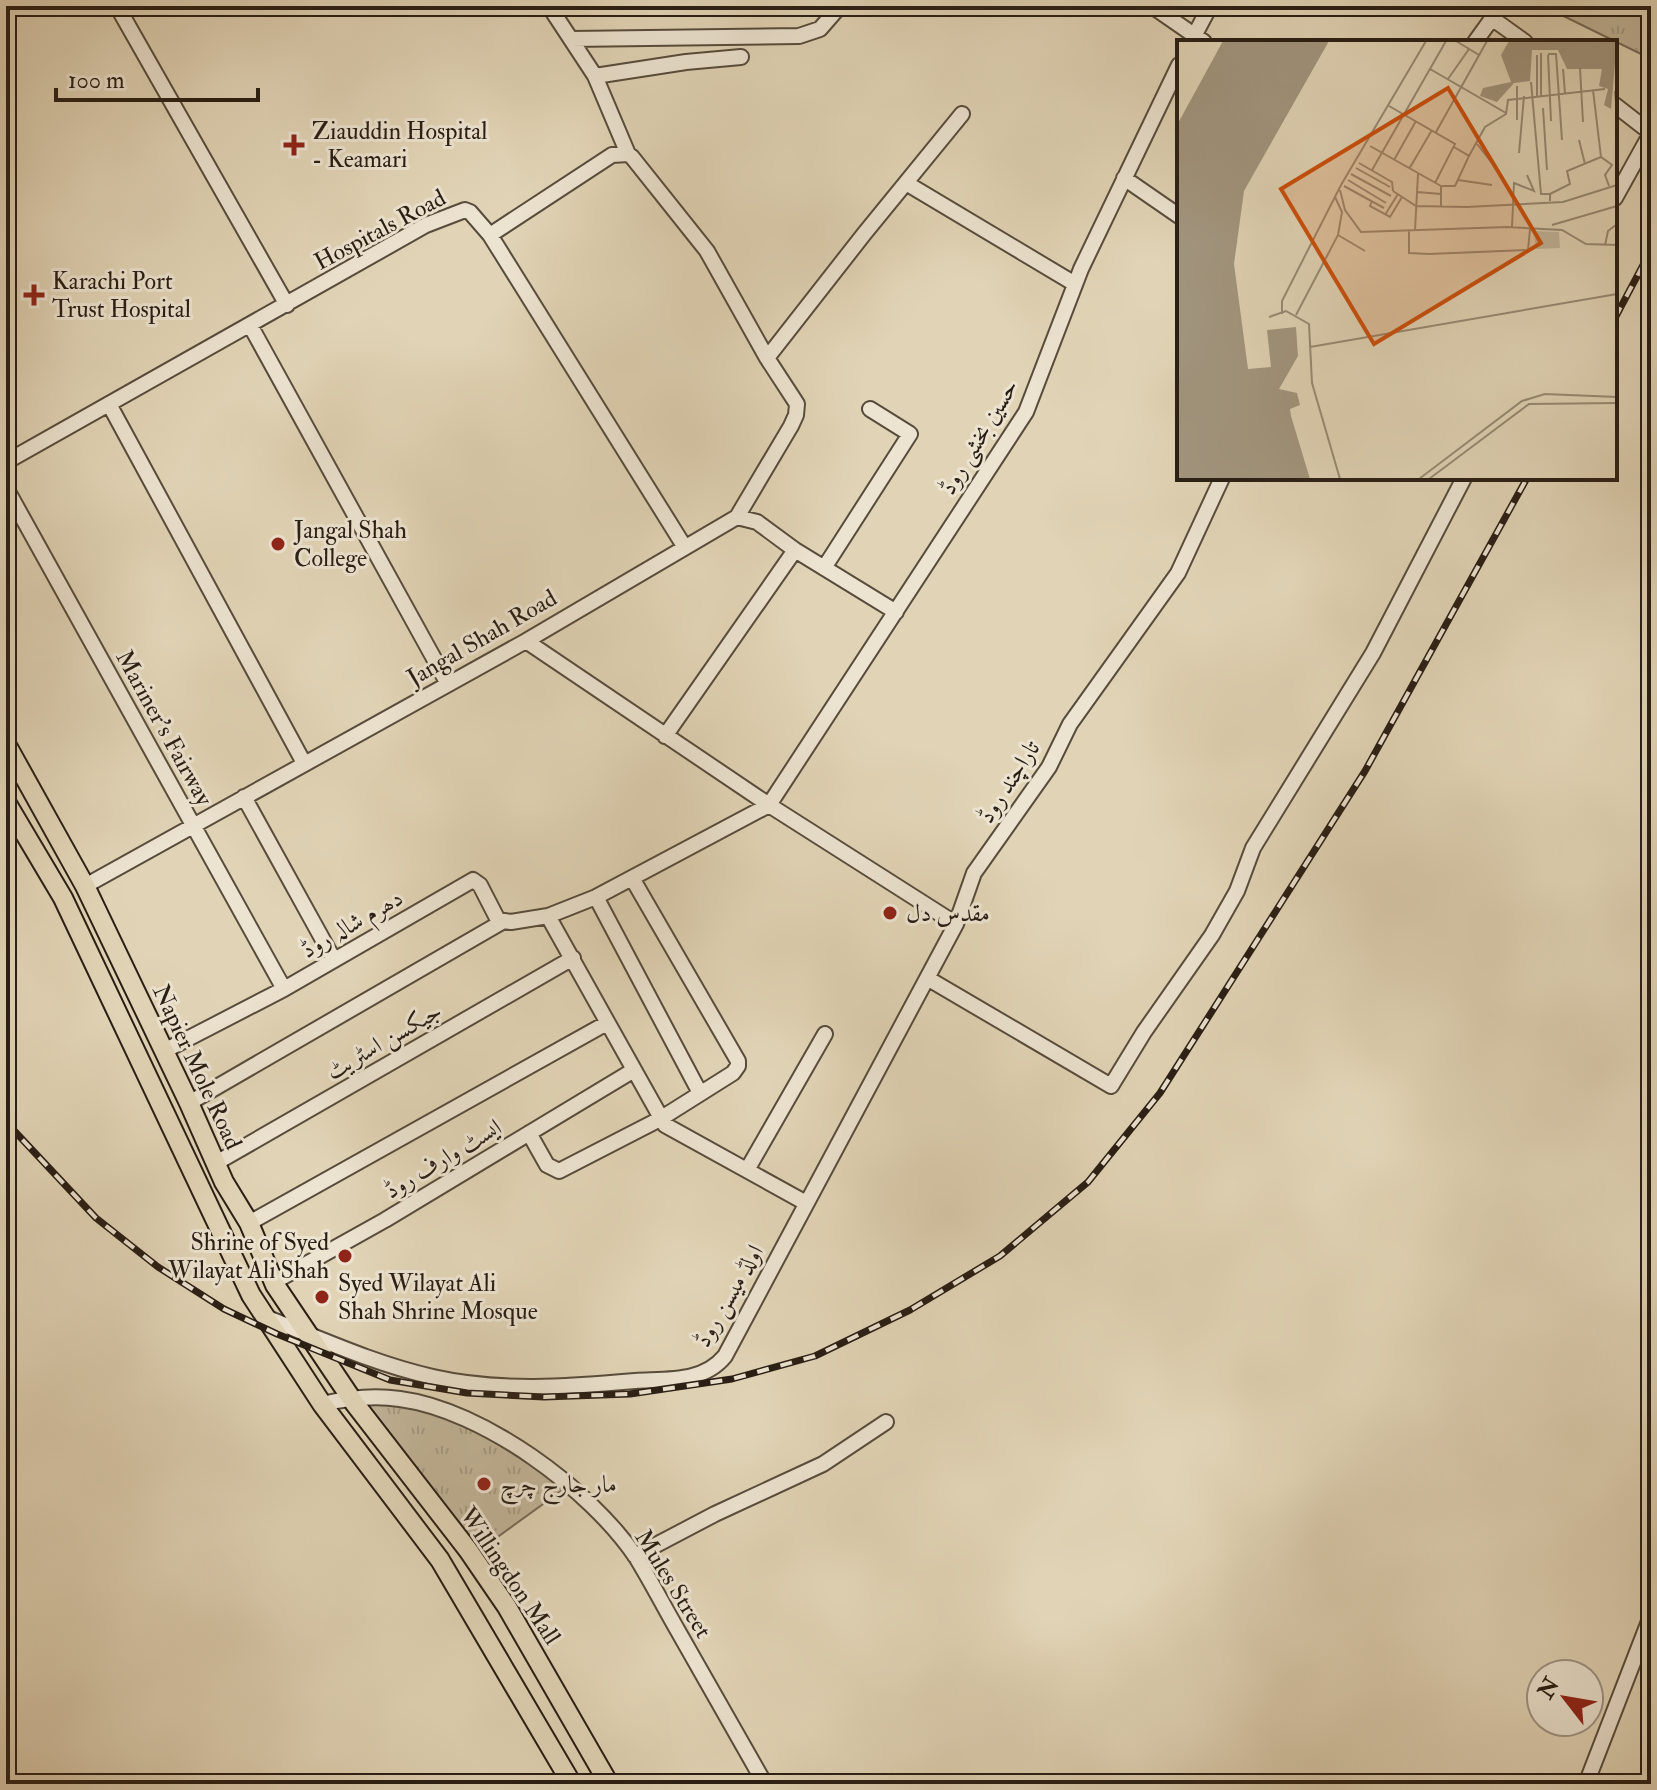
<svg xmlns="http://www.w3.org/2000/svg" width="1657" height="1790" viewBox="0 0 1657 1790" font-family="'IM FELL Double Pica',Amiri,serif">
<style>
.grass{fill:url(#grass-tufts);stroke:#766a57;stroke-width:2}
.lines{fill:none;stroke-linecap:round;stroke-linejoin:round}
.minor-casing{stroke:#574c3c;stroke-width:18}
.major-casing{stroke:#291e14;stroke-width:22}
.minor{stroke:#ece3d0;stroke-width:14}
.major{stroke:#e1d4b6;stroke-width:18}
.rail-casing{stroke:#291e14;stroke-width:7}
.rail{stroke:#ece3d0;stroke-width:4;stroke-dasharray:12;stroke-linecap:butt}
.poi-dot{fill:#8f2418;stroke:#ece3d0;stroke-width:3}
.labels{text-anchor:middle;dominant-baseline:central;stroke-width:6;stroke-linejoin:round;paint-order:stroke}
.poi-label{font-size:24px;fill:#291e14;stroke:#ece3d0;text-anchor:start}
.street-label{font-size:24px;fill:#291e14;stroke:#ece3d0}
.inset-road{fill:none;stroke:#978b75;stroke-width:2}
.view{fill:#cb500d;fill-opacity:0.15;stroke:#cb500d;stroke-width:4}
.inset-edge{fill:none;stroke:#291e14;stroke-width:4}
</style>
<defs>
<pattern id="grass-tufts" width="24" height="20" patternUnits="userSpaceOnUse" patternTransform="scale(2)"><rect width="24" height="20" fill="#c2b59a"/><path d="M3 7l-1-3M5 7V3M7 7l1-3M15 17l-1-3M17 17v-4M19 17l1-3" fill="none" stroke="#a79b84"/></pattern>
</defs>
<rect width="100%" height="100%" fill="#e1d4b6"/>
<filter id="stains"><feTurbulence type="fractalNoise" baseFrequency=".0025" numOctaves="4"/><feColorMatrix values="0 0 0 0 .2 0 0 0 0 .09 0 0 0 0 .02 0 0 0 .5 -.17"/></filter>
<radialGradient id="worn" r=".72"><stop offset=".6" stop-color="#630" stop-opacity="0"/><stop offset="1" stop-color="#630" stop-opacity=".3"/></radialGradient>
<!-- grass -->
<path class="grass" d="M1543,6H1651V59Z
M353,1399L401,1402L468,1422L568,1486L474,1554Z"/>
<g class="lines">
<defs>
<path id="minor" d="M117,6L287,305
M549,6L595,76L628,154
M1152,6L1204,42
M1493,19L1525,42
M571,39L799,36L820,29L840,6
M1191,42L1210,6
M1475,42L1501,6
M595,76L686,62L741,57
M1615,105L1651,133L1615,198
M1124,178L1179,216
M906,183L1075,284
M490,235L612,155L628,154L632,157L707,251L767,358L797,404L796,415L791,426L737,517
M250,325L448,684
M767,358L864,234L962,114
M109,404L304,763
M6,462L426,225L465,210L470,212L490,235L684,546
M6,488L284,989
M824,568L910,434L870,409
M526,641L769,805L956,924
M665,736L795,550
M244,797L334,960
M85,886L526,641L737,517L757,522L795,550L896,612
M596,897L700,1093
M548,916L665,1125L806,1203
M927,978L1111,1086L1144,1032L1212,935L1237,891L1253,848L1373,653L1464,478
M164,1051L284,989L473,880L480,885L498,920L511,922L548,916L596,897L769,805L1026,412L1081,269L1179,65
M189,1103L502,922
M529,1133L547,1165L559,1171L660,1119L733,1073L738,1066V1061L632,878
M216,1163L573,958
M747,1170L825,1034
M249,1223L607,1023
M274,1282L385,1220L634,1070
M265,1317C321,1339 375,1364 433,1377C499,1392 568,1387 635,1381C667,1379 703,1383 725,1356L956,924L974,873L1049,767L1070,724L1178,573L1222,478
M322,1404C348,1398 373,1395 400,1399C483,1410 590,1489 636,1557C651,1581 664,1607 678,1631C707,1682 736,1733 765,1784
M635,1556L715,1514L823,1464L886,1422
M1586,1784L1651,1616"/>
<path id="major" d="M6,744L85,886L189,1103L224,1182L249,1223L275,1285L355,1404L468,1550L507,1607L609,1784
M6,802L63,898L251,1295L322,1404L440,1560L572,1784"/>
</defs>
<!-- minor casing -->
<use href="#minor" class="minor-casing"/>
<!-- major casing -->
<use href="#major" class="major-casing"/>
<!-- minor -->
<use href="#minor" class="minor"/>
<!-- major -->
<use href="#major" class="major"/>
<defs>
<path id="rail" d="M1615,318L1651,250
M6,1122L96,1218L158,1267L224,1309L277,1334L390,1380L467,1393L544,1397L630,1394L732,1379L815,1356L910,1310L1000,1256L1088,1182L1160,1093L1365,771L1527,478"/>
</defs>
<!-- rail casing -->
<use href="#rail" class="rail-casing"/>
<!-- rail -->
<use href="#rail" class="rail"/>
</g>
<!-- markers -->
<g class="poi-dot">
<path d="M290 133h8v8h8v8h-8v8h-8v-8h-8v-8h8z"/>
<path d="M30 283h8v8h8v8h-8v8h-8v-8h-8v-8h8z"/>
<circle cx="278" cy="544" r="8"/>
<circle cx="890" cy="913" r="8"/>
<circle cx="345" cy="1256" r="8"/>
<circle cx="322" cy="1297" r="8"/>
<circle cx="484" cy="1484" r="8"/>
</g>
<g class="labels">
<!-- poi labels -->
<g class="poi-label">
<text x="312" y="131">Ziauddin Hospital<tspan x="312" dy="28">- Keamari</tspan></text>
<text x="52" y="281">Karachi Port<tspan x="52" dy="28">Trust Hospital</tspan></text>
<text x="294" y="530">Jangal Shah<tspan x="294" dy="28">College</tspan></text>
<text x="906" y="913">مقدس دل</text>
<text x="329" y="1242" text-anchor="end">Shrine of Syed<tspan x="329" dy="28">Wilayat Ali Shah</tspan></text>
<text x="338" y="1283">Syed Wilayat Ali<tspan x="338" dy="28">Shah Shrine Mosque</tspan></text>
<text x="500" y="1484">مار جارج چرچ</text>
</g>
<!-- street labels -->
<g class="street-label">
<text transform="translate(380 230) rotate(-28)">Hospitals Road</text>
<text transform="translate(979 437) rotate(-59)">حسین بخشی روڈ</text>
<text transform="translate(482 638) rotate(-30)">Jangal Shah Road</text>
<text transform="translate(164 728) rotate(61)">Mariner's Fairway</text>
<text transform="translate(1009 782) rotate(-57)">تاراچند روڈ</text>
<text transform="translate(352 924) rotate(-30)">دھرم شالہ روڈ</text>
<text transform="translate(384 1041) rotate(-30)">جیکسن اسٹریٹ</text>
<text transform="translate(197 1067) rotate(65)">Napier Mole Road</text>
<text transform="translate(443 1159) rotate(-31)">ایسٹ وارف روڈ</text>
<text transform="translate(729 1296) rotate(-60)">اولڈ میسن روڈ</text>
<text transform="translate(510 1576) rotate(56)">Willingdon Mall</text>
<text transform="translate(673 1584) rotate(58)">Mules Street</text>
</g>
</g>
<!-- overview -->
<g transform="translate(1177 40)">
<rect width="440" height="440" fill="#e1d4b6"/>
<path d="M357,191L382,192L383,208L359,209Z" fill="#c2b59a"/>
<path d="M46,1H152L67,151L57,224L71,329L94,327L90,290L119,287L121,316L102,349L120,353L123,365L113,369L114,376L133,439H0V85ZM332,1H440L434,69L427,65L431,49L422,46L425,29H390L381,10H355L353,41L337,43L320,62L303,56L306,48L334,42L324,15Z" fill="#a2967f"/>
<path class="inset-road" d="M279,1L302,15M364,13V56M371,14H379L385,100M360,15V56M371,15L374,81M403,28L406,82M253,29L329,73M386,29L388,53M271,39L292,9M354,42L364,154H373V161M340,46V80M416,50L424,117M438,51L440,77M212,66L278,104L258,143M366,68L370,130M259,92L310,1M402,100L408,124M300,104L318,127M193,106L264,146V167M342,113L347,56M292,116L308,87L329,74L331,60L428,49M217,120L239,81M182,123L215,142L216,151M179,128L213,147M232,129L255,90M195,130L269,1M174,134L214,156M171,140L209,163M281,140L315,145M167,146L207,168M264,146H278L292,116L277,107M163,150L168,170L184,192L330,187L385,190L409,204L440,205M216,151L239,166L290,167L386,162L440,145M240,152L264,154M373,154L393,144L390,131L424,117L435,125L428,135L432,146M195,161L193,166L213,177L225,157M208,175L221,154M375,185L440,166M335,187L337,143L357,151L350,135M232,190V213L252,214L351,210L353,189M238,190L241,134M161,195L188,211M428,205L431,191L440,184M105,274V261L164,145L249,1M119,275L161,195L165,172L158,157M92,277L109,271L132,284L135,343L163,439M133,307L440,254M242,439L345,361L368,354L440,357M252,439L352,364L440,363"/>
<path class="view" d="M271,48L364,203L197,304L104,149Z"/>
<rect width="440" height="440" class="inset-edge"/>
</g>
<!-- margin -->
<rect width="1657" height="1790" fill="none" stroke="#e1d4b6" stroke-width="32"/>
<rect x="8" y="8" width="1641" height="1774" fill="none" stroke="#291e14" stroke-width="4"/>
<rect x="16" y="16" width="1625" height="1758" fill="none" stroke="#291e14" stroke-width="2"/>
<!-- north arrow -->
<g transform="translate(1565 1698) rotate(301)"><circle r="38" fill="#ece3d0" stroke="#9e9485" stroke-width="2"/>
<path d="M0-6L14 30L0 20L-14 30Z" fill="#8f2418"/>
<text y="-12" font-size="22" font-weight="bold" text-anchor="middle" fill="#291e14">N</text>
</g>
<!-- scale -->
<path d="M56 88v12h202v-12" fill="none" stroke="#291e14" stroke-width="4"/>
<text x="68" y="88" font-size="24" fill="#291e14" stroke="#ece3d0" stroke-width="6" paint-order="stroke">100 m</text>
<rect width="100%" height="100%" filter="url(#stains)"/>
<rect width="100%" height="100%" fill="url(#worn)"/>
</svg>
